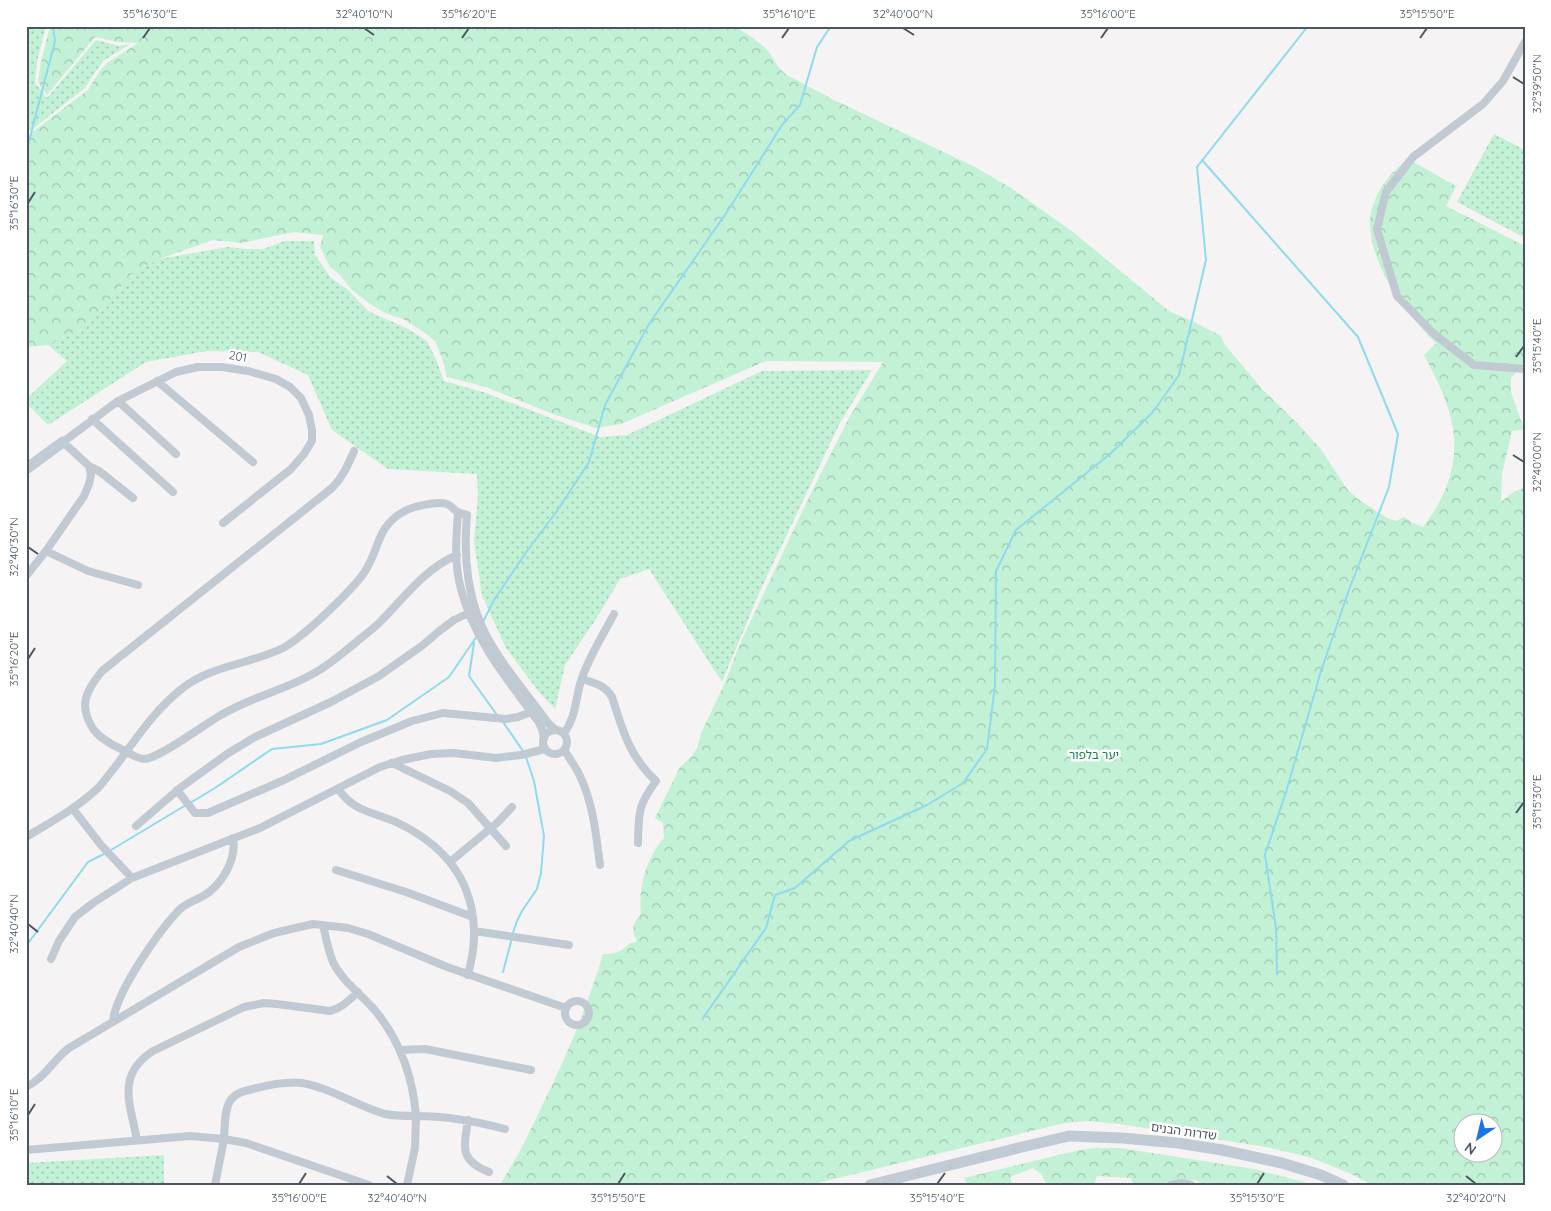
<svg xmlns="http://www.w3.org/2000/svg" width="1551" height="1211" viewBox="0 0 1551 1211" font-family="Quicksand,'Noto Sans Hebrew',sans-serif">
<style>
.grass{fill:url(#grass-dots)}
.forest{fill:url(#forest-crowns);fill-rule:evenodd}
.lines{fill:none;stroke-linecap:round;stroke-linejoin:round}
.stream{stroke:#90daee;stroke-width:2}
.street{stroke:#c1cad2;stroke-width:8}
.secondary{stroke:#c1cbd6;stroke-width:11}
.ticks{fill:none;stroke:#4a5661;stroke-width:2}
.labels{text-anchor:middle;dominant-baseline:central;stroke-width:5;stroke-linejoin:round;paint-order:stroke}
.street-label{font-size:12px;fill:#4a5661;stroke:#fff}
.park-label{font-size:12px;fill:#17864f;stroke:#fff}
.neatline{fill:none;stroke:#4a5661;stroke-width:2}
.ticks-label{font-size:12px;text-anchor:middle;fill:#4a5661}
</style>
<defs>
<pattern id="grass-dots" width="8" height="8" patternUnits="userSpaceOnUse" patternTransform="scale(1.25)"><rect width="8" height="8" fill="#c3f1d5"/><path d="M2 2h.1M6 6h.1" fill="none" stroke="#a0c6b0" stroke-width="1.8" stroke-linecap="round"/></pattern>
<pattern id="forest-crowns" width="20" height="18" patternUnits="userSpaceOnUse" patternTransform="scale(1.25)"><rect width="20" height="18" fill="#c3f1d5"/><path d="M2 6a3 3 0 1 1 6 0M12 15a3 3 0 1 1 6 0" fill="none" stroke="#a0c6b0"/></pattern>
</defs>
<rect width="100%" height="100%" fill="#f5f3f3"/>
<!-- grass -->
<path class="grass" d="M26,26H46L37,61L35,83L47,98L96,40L119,46L130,44L103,61L92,77L85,88L26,134Z
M1494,134L1525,150V238L1457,202Z
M285,241H314L315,255L331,278L347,289L368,311L408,329L427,341L437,362L444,381L483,392L600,437L627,435L762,371L872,370L840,423L760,591L722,682L649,569L620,579L596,619L565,665L555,709L539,692L506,648L482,595L474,542L478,495L477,474L388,469L332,430L308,375L258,352L207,351L146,362L48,425L26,403V399L67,361L48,345L85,328L132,273L159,259L228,247L246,249H263Z
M164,1155V1185H26V1163Z"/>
<!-- forest -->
<path class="forest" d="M50,26H734C746,34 758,40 767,50C776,60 775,66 787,75L834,100L975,167L1011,188L1073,232L1169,311L1192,321L1221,336L1225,345L1263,390L1297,423L1320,448L1347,489L1358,499L1387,518L1396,521L1404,517L1413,523L1423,527C1429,519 1435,510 1440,501C1468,445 1451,406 1424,355L1436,343C1406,314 1371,267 1370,224C1370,198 1388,174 1408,159L1456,186L1446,206L1525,246V362L1511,378V392L1524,429L1512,431L1502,474L1501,502L1512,493L1525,487V1185H1373L1349,1173L1309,1157L1266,1147L1119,1124L1088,1121L1065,1123L809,1185H500C515,1161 528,1136 540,1110C565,1060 587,1008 603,954C615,954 621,952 630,943L637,942C632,930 631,925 641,914C638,887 646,858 664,838L663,823L655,818L680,767L691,757L697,748L701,733L724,685L739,646L810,495L850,416L883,362L766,361L621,424L596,428L553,414L486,387L447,377L442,358L435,341L421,330L403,319L385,313L369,303L352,290L340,275L330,267L320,247L323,235L294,232L241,243L213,240L159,259L132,273L85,328L48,345L26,347V137L88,90L99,72L107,63L138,43L118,42L95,37L47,95L38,82L41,62ZM1464,1124H1494V1154H1464Z
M1096,1148H1120L1254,1169L1316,1185H1205L1195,1180L1168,1182L1166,1185H1133L1131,1178L1097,1176L1094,1185H1047L1041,1174L1033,1168L1010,1177L1012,1185H968L964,1178L1079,1150Z"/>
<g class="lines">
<!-- stream -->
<path class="stream" d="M26,153L55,41L53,26
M1202,160L1358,337L1398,434L1389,487L1350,587L1321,671L1286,792L1265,855L1276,928L1277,974
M483,622L494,600L527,551L557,511L589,462L605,405L649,324L729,209L782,125L800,105L817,47L831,26
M474,643L469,676L497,715
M503,722L523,751
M190,803L215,788L272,749L321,744L387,720L449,677L477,636
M111,850L186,805
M513,933L517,921L522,911L537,889L541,873L544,836L534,781L526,757
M26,946L88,862L104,854
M503,972L512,938
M703,1018L766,928L775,895L795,888L849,841L927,805L963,783L987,749L995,686L996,571L1016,530L1110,454L1153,412L1179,375L1206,260L1197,167L1308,26"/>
<!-- street -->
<path class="street" d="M1525,42L1503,81L1483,104L1413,157L1386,192L1377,229L1397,296L1434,334L1474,365L1525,369
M157,381L253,462
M118,401L176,454
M92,419L173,492
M354,451C348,465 343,477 332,488L102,671C86,691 78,705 93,729C100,738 110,744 121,749C128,752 136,759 145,759C160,758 205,724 221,715C254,695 295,688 327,665C336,659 345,651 354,644C362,637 372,630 380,622C405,597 424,569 457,555
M133,498L99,471L89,466L63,442L118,401L176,372L198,367H222L248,371L276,379L290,387L301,398L309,415L312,430V441L304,454L291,469L223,523
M458,513C456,538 454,564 461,589C474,640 507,679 538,721L542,729L544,738
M46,551L88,571L138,585
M26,576L46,551L84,496L89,484L91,475L89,466
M582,679C594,683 605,685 612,697C623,731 629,756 656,781C637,807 639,813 638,843
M543 742a12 12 0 1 1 24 0a12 12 0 1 1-24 0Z
M564,733C577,716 575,697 582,678C590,655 603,635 614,614
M565,751C569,758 575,766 579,774C593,802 596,834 600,865
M392,763L450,791L468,803L506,846
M338,789C356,813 371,811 396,822C445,845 475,881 474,937C474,950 471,963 468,975
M177,790L195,813H208L284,780L361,742L412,721L443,713L506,719L518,717L531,712
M73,809L101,845L132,878
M136,826L180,788L227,754L255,737L331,702L379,676L423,645L438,632L454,620L469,613
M26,837C51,822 77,808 98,788C104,782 109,774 115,767C136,739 156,708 184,687C213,665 251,664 283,648C296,641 308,630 319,620C333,607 349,592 361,577C380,554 374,528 403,512C413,506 437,501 447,504C450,505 454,509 456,511C460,513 463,514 467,515C464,548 466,583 477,614C491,654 523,688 548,723L556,730
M450,862L498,822L512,807
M336,870L406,892L473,917
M474,931L569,945
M51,959L59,941L75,917L93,903L132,878L260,828L380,767L402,760L431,754L454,753L496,758L521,755L545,749
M565 1013a12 12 0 1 1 24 0a12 12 0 1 1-24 0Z
M113,1022C115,993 159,931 179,910C186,903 194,901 203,896C221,886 237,860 233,838
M400,1050L425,1049L531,1070
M26,1087C45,1078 53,1060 69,1048L239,947L274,933L313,924L348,928L368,934L447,967L566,1008
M468,1120C464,1148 459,1160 489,1172
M137,1140C130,1103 116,1075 153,1051L244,1007L264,1003L277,1004L330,1011C342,1008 349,1000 358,992
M26,1150L190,1136L224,1139C225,1127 224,1111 230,1101C235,1093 244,1091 253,1089C268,1085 286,1081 302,1083C331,1088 357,1106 385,1114C395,1116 405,1116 416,1116C413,1078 402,1045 378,1014C364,996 343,983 333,962C328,950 326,938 323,925
M215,1185L224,1139L246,1143L369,1185
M407,1185L415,1148L416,1116C447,1116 475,1121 505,1129
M1171,1185L1182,1183L1191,1185"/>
<!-- secondary -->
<path class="secondary" d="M26,469L63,442
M870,1185L1018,1148L1069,1136L1122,1138L1178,1143L1222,1150L1282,1163L1321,1175L1343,1185"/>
</g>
<!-- ticks -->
<path class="ticks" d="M364,28L374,35M903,28L914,35M143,38L150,28M462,38L469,28M782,38L789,28M1101,38L1108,28M1420,38L1427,28M1513,77L1524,84M28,203L35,192M1516,357L1524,346M1513,455L1524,462M28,547L38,554M28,659L35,648M1516,813L1524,802M28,924L38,932M28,1115L35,1104M387,1176L397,1184M1466,1176L1476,1184M299,1184L306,1173M618,1184L625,1173M937,1184L945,1173M1257,1184L1264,1173"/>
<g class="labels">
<!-- street labels -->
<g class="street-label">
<text transform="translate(238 356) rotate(10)">201</text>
<text transform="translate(1184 1131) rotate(8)">שדרות הבנים</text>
</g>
<!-- park labels -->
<g class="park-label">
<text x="1094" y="754">יער בלפור</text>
</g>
</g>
<!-- border -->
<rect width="1551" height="1211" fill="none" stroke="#ffffff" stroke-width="55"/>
<!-- north arrow -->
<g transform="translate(1478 1138) rotate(215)"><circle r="24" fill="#ffffff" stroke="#b7bbc0"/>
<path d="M0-4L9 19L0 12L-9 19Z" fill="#1a73e8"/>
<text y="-8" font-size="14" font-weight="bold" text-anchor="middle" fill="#4a5661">N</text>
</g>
<rect x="28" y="28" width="1496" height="1156" class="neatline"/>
<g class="ticks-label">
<text x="150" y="18">35°16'30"E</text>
<text x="364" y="18">32°40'10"N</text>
<text x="469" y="18">35°16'20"E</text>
<text x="789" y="18">35°16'10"E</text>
<text x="903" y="18">32°40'00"N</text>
<text x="1108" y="18">35°16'00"E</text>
<text x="1427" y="18">35°15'50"E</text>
<text transform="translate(1537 84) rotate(-90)" y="4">32°39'50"N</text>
<text transform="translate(14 203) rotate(-90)" y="4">35°16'30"E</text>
<text transform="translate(1537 346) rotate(-90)" y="4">35°15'40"E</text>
<text transform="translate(1537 462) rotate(-90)" y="4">32°40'00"N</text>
<text transform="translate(14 547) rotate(-90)" y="4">32°40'30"N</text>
<text transform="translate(14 659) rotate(-90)" y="4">35°16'20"E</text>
<text transform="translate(1537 802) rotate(-90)" y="4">35°15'30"E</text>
<text transform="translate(14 924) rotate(-90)" y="4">32°40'40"N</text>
<text transform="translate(14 1115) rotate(-90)" y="4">35°16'10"E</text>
<text x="299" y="1202">35°16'00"E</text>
<text x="397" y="1202">32°40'40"N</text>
<text x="618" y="1202">35°15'50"E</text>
<text x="937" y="1202">35°15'40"E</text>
<text x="1257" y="1202">35°15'30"E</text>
<text x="1476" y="1202">32°40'20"N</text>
</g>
</svg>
